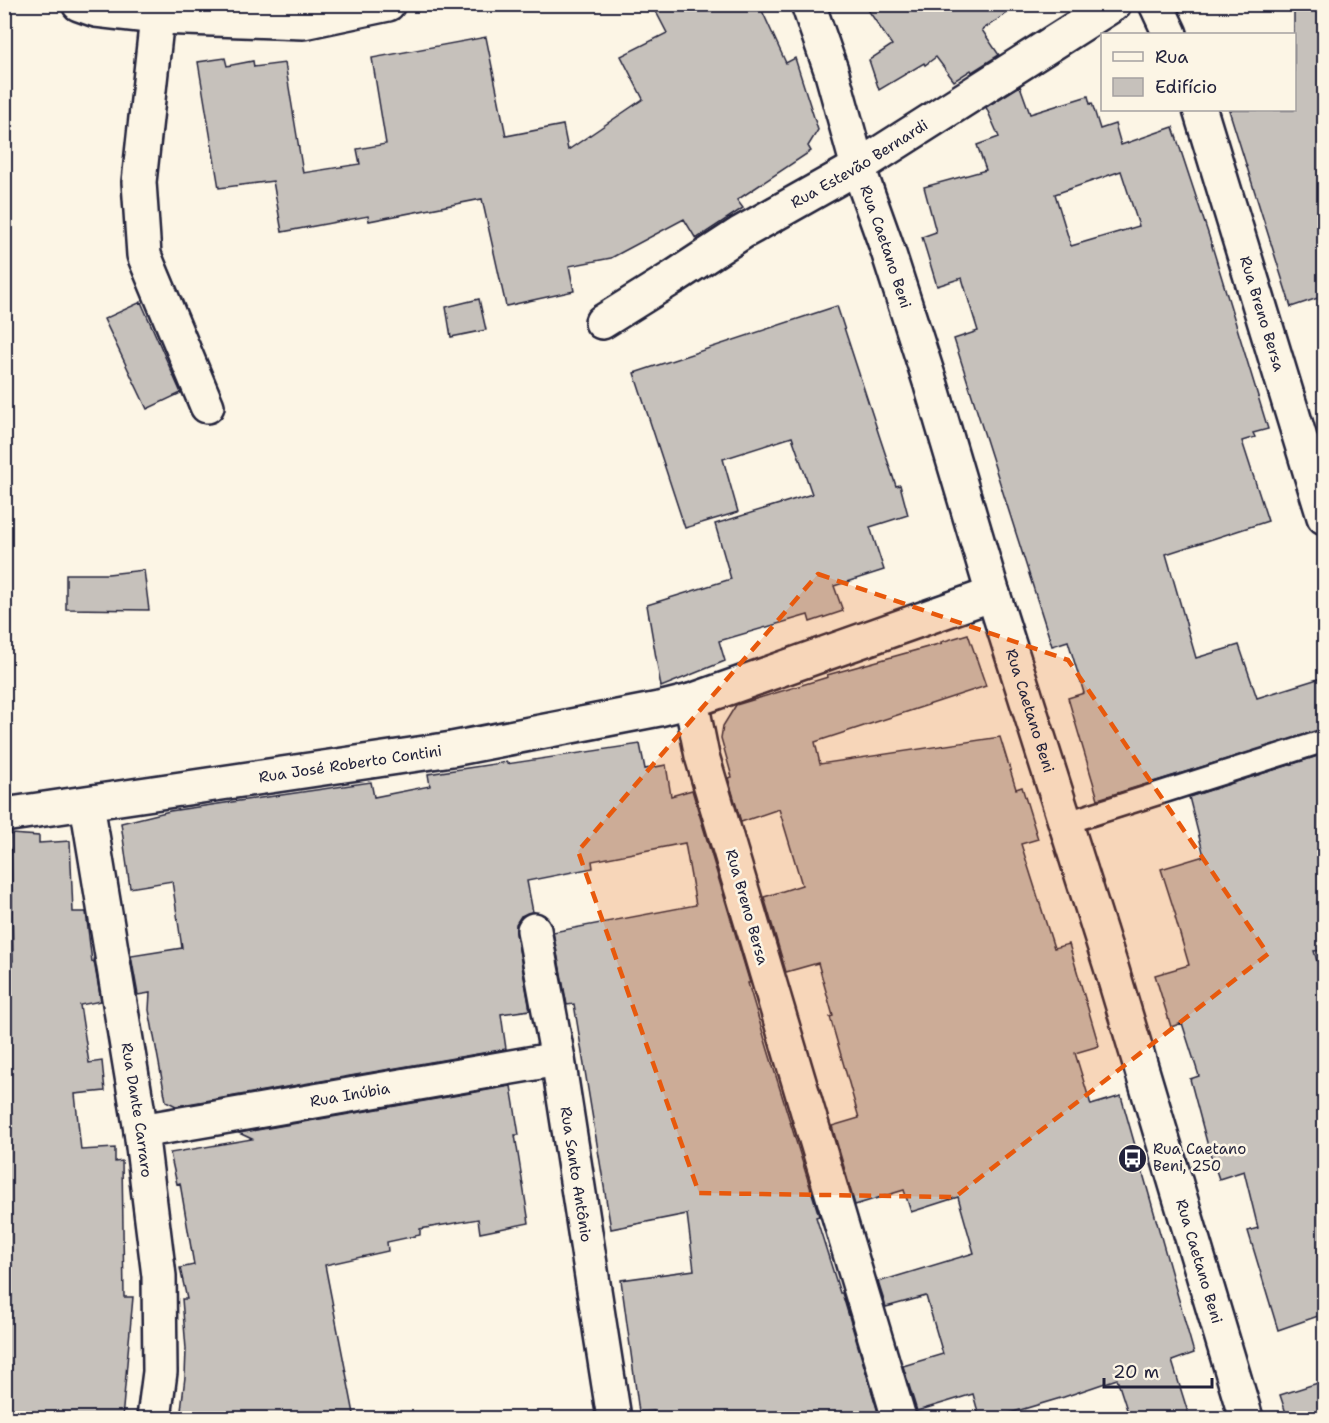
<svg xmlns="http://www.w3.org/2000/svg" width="1329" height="1423" viewBox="0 0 1329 1423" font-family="'Shantell Sans',sans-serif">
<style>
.building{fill:#c6c1bb;stroke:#22223b;stroke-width:1.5;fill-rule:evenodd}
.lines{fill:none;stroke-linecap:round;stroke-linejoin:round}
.service-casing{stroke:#22223b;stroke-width:26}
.minor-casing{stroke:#22223b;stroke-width:38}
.tertiary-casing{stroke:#22223b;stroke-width:38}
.service{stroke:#fcf5e5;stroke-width:21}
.minor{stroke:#fcf5e5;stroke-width:33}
.tertiary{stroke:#fcf5e5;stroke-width:33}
.marked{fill:#e8590c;fill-opacity:0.2;stroke:#e8590c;stroke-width:4.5;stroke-dasharray:12 8;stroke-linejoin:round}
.labels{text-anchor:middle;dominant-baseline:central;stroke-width:5;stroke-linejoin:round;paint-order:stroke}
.street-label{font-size:15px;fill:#22223b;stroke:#fcf5e5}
.poi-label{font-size:15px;fill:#22223b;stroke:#fcf5e5;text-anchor:start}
</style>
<rect width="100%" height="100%" fill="#fcf5e5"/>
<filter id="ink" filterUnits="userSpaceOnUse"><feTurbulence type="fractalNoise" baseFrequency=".0167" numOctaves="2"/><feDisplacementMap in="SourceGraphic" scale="12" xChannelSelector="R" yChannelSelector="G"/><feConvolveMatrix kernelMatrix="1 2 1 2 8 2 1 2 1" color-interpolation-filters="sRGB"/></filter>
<g filter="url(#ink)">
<!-- building -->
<path class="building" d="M652,4H759L786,63L795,58L818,130L808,146L811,151L737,200L743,208L696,239L684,219L611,258L569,266L574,291L506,306L482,199L369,221L368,216L282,232L273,181L219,188L198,62L225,58L227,66L253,61L254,67L285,63L303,173L360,164L357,149L386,144L372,58L486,37L506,136L563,125L568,150L643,99L621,56L667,33Z
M864,4H1021L982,30L999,55L972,72L971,70L954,81L936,57L925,65L924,63L879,90L869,60L892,45Z
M1294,4H1324V296L1291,307L1229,110H1294Z
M1020,86L1030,114L1088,96L1090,104L1092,103L1100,129L1115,124L1121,145L1173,127L1208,233L1268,429L1253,433L1255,437L1242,441L1268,521L1166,554L1196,658L1239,645L1257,698L1324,677V729L1098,799L1068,698L1084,693L1068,641L1052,646L954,339L978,331L970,305L962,278L937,286L922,237L936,232L924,187L986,170L977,145L999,137L986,107ZM1121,171L1139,226L1071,246L1055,194Z
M479,299L486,330L451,337L446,307Z
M141,302L181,393L147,409L104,319Z
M837,306L880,438L896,486L900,485L908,515L870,527L884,570L834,586L843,611L810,622L808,615L719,641L725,661L661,687L647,605L731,579L715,524L812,494L792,437L723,459L738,512L685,528L634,373Z
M144,570L149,610L66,609V574H108Z
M968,634L986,686L815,742L820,764L1000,737L1016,789L1022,787L1038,839L1021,844L1054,948L1069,944L1099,1046L1075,1053L1091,1105L1121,1096L1194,1353L1172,1361L1190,1419H1130L1117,1379L1064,1397L990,1419H980L973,1394L917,1411L903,1366L943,1354L926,1296L886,1307L878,1282L974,1253L958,1197L911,1212L904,1190L855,1205L832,1126L859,1118L830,1017L833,1016L818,963L786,972L764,897L802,885L779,809L741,822L728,778L732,777L721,738L723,726L736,705L828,677L827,675L942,643L941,642Z
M640,744L645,769L666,765L671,796L692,790L750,983H748L768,1050L819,1216L816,1217L840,1293H842L880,1419H655L654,1411L639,1412L621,1280L694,1270L687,1214L611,1229L574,1004L567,1005L553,932L696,905L685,843L592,861L593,868L527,881L533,912L521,916L516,924V933L530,1010L501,1014L506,1049L176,1106L166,1101L149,1010L150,993L138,995L131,956L182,948L172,881L130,888L121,823L170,811L371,782L374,797L430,786L428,774L507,762V764Z
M1324,754V950L1314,951L1324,985V1314L1278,1330L1248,1231L1258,1228L1244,1171L1219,1179L1209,1150L1190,1079L1199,1076L1182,1023L1171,1027L1155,975L1189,965L1175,917L1176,916L1161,869L1204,856L1189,797Z
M11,834L39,836V843L70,841L73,912H86L92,962L94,961L101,1001L80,1005L89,1063L102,1061L105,1091L75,1094L81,1150L115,1148V1162L122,1161L124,1297H133L122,1419H4V963L13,961Z
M511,1086L519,1135H515L529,1223L480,1233L478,1219L420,1229V1235L387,1242L388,1251L325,1265L355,1419H180L185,1377L186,1349L182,1299H187L180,1268L194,1265L180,1183L177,1184L170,1153L252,1139L239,1133Z
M1324,1381V1419H1288L1280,1395Z"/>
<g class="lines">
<defs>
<path id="service" d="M1065,823L1324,741"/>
<g id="minor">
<path id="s1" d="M808,4L831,70L858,167L887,248L931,385L993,594L1112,970L1246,1418"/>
<path d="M1156,4L1170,34"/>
<path d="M157,17L139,182L144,255L207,406"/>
<path id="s2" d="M1200,110L1324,517"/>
<path id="s3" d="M602,322L674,277L741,233L858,167L1114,4"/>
<path id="s4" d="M87,804L141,1131L159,1276L160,1372L154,1418"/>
<path id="s5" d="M4,815L452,749L659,709L691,701"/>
<path id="s6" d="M534,930L558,1059L614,1418"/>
<path id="s7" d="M141,1131L558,1059"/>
<path d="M899,1418L702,756L691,701L993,594"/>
</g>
<path id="tertiary" d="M79,4L96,10L157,17L303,22L388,4"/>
</defs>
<!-- service casing -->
<use href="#service" class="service-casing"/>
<!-- minor casing -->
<use href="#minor" class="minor-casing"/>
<!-- tertiary casing -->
<use href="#tertiary" class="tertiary-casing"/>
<!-- service -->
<use href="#service" class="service"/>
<!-- minor -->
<use href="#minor" class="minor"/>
<!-- tertiary -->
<use href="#tertiary" class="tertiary"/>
</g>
</g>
<!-- marked area -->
<path class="marked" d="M818,574L1068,660L1268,954L955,1197L699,1193L578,851Z"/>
<!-- icons -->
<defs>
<symbol id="bus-disc" viewBox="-11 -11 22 22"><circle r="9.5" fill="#22223b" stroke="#fcf5e5"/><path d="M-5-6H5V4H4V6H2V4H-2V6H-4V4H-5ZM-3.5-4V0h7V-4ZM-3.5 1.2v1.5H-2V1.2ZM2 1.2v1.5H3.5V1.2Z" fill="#fff"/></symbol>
</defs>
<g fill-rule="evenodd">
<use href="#bus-disc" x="1116" y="1142" width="33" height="33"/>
</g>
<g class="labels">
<!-- street labels -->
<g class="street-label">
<text stroke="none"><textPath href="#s3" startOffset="302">Rua Estevão Bernardi</textPath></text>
<text stroke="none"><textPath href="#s1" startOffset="255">Rua Caetano Beni</textPath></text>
<text stroke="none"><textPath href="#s2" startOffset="213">Rua Breno Bersa</textPath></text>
<text stroke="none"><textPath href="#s1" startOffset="741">Rua Caetano Beni</textPath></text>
<text stroke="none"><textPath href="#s5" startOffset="350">Rua José Roberto Contini</textPath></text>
<text transform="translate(747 907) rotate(74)">Rua Breno Bersa</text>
<text stroke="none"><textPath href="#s7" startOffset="212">Rua Inúbia</textPath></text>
<text stroke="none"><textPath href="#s4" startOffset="310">Rua Dante Carraro</textPath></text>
<text stroke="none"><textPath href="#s6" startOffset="248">Rua Santo Antônio</textPath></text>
<text stroke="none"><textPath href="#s1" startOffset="1317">Rua Caetano Beni</textPath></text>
</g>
<!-- poi labels -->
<g class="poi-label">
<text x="1153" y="1149">Rua Caetano<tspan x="1153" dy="17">Beni, 250</tspan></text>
</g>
</g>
<!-- margin -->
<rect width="1329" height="1423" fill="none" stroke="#fcf5e5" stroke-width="24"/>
<rect x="12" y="12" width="1305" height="1399" fill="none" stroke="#22223b" stroke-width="2" filter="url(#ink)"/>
<!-- legend -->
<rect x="1101" y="33" width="195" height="78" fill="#fcf5e5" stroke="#a5a1a1" stroke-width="1.5"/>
<rect x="1113" y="52" width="30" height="9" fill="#fcf5e5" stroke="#a5a1a1" stroke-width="1.5"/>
<text x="1155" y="63" font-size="18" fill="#22223b">Rua</text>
<rect x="1113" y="78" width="30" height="18" fill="#c6c1bb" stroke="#a5a1a1" stroke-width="1.5"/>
<text x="1155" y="93" font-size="18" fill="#22223b">Edifício</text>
<!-- scale -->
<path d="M1104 1378v9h108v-9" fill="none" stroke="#22223b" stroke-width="3"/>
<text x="1113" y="1378" font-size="18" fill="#22223b" stroke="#fcf5e5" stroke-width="4.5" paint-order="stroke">20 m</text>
</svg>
